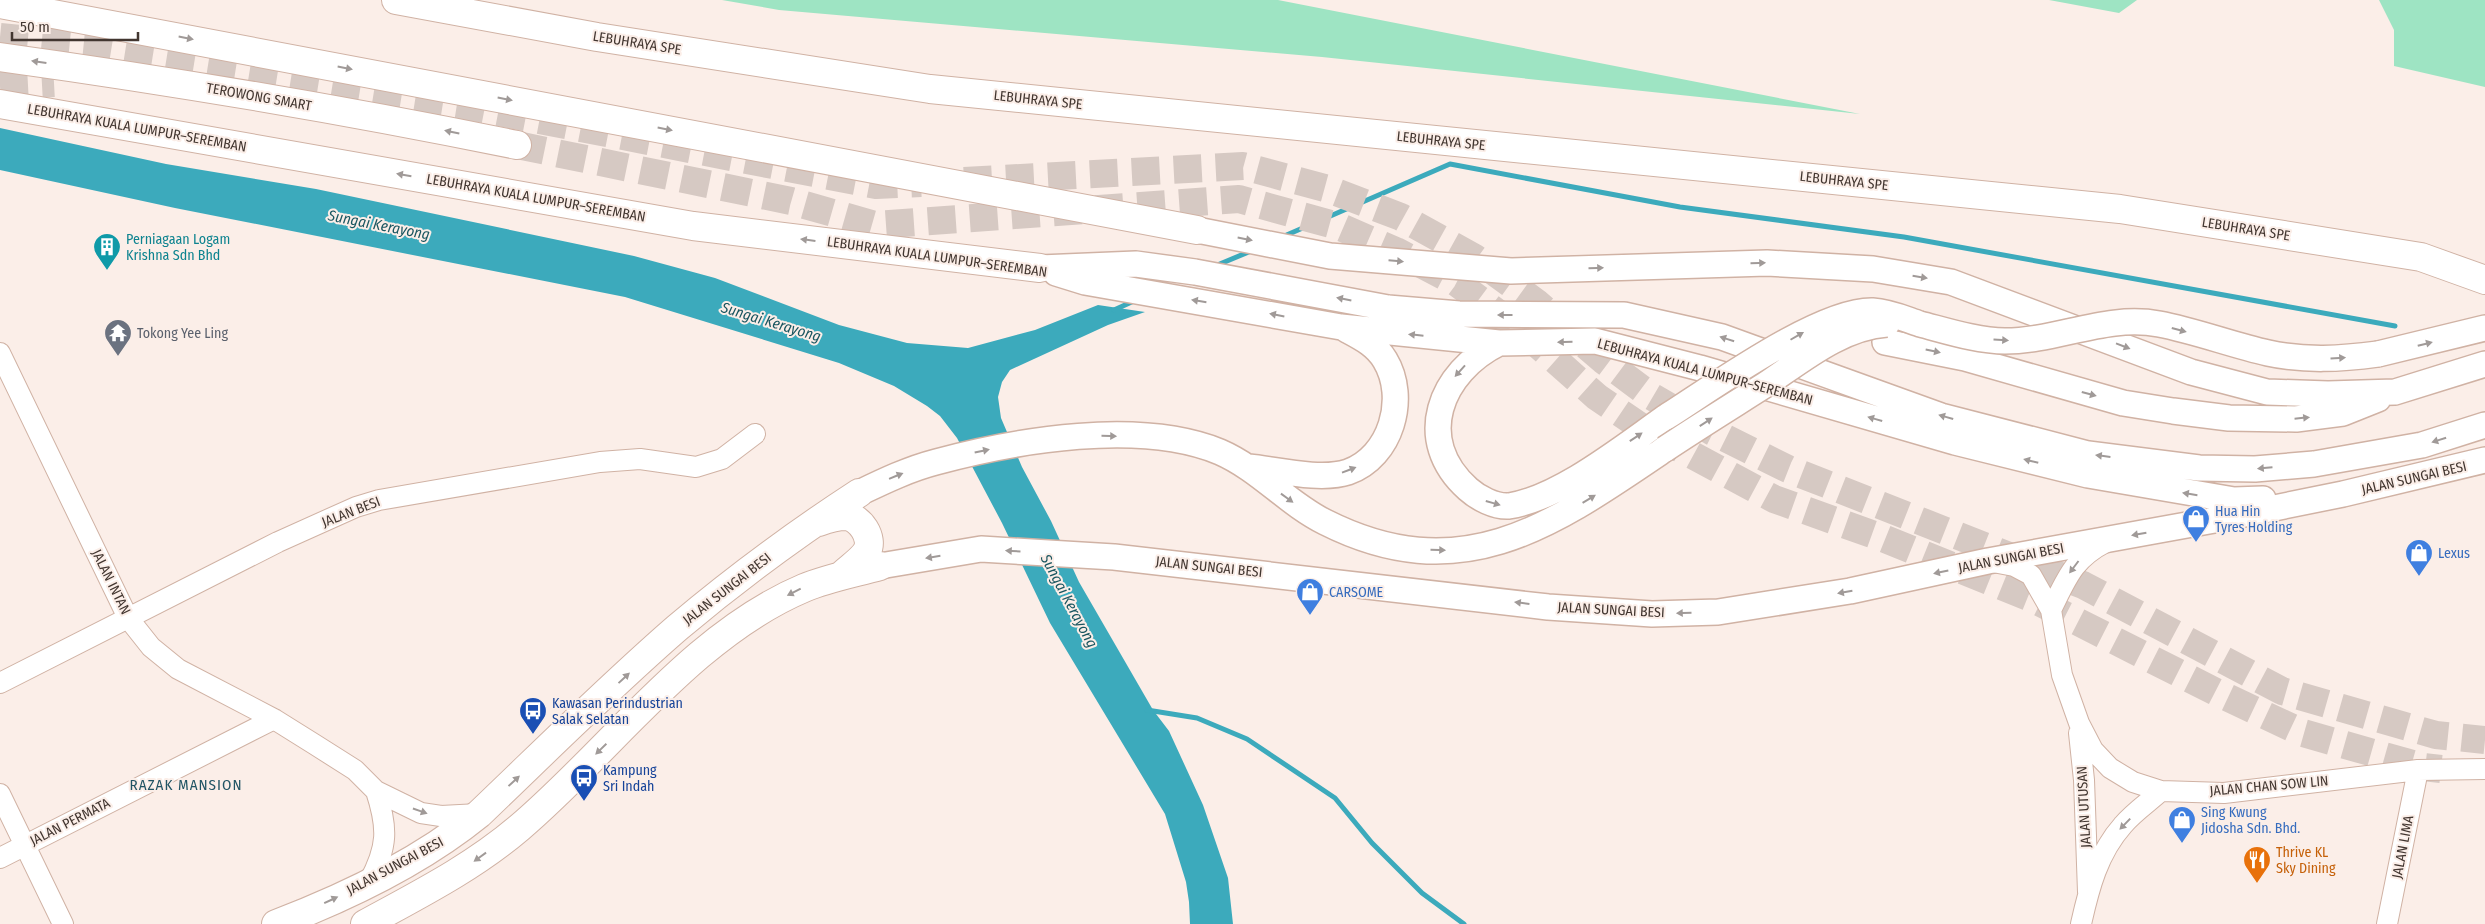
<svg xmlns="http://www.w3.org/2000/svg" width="2485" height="924" viewBox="0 0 2485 924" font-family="'Fira Sans Condensed',sans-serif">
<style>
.green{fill:#9ee4c3}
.water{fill:#3caabc}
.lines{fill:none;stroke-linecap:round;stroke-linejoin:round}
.stream{stroke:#3caabc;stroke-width:5}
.highway-tunnel{stroke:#d6c9c3;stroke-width:28;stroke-dasharray:28 14;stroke-linecap:butt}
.minor-casing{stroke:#d0b2a4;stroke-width:22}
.major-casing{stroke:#d0b2a4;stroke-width:28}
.highway-casing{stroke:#d0b2a4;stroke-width:30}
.minor{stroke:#fff;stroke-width:20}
.major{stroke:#fff;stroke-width:25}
.highway{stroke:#fff;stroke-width:28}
.major-bridge-casing{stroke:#d0b2a4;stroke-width:28;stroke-linecap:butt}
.major-bridge{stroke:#fff;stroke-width:25}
.oneway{fill:#a09a98}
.labels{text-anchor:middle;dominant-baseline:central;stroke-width:4;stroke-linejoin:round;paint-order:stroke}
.street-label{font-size:14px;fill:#423630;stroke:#fbeee8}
.culture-label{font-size:14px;fill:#0d838f;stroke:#fbeee8;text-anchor:start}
.worship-label{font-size:14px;fill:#5b616d;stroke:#fbeee8;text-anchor:start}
.shop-label{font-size:14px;fill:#366cbe;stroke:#fbeee8;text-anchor:start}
.transit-label{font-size:14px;fill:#164399;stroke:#fbeee8;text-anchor:start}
.food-label{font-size:14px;fill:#c56008;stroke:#fbeee8;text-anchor:start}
.water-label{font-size:15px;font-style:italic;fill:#1a5660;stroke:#fbeee8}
.neighbourhood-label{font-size:15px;letter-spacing:1px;fill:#215464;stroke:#fbeee8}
</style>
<rect width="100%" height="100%" fill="#fbeee8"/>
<!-- green -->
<path class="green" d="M722,0H1278L1860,114L1322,57L779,10Z
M2049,0H2137L2119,13Z
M2379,0H2485V87L2394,66V30Z"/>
<!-- water -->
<path class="water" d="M0,128L166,164L316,189L634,256L715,278L839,325L907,343L968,348L1035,330L1098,305L1145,312L1108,325L1010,370L1002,382L998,397L1001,418L1022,467L1051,521L1079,582L1153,710L1169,731L1203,805L1228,878L1233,924H1190L1189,902L1186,882L1165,814L1050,623L1002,523L957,438L940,416L927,406L894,386L839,363L625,297L175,208L0,170Z"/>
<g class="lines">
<!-- stream -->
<path class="stream" d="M1282,237L1450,164L1680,207L1904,237L2395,326
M1215,266L1251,251
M1114,310L1136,300
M1147,710L1197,718L1247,739L1335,798L1372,843L1422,893L1464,924"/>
<!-- highway-tunnel -->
<path class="highway-tunnel" d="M0,37L90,46L483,109L876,185L921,183
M0,86L54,83
M517,145L791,201L875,225L1239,199L1338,226L1396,251L1457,283L1526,334L1597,397L1644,429L1774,499L1880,537L2031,598L2218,693L2303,733L2423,767L2441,769
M964,181L1243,166L1328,189L1401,217L1475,258L1537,303L1603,360L1651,396L1711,431L1788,469L2083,585L2282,691L2436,735L2485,740"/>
<defs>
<path id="minor" d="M0,353L128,618L151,647L178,669L274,719L314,744L355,770L376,791L421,813L441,816L479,814
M1993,562L2014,566L2031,575L2051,610L2062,675L2079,723L2093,750L2110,768L2133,782L2161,791L2224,793L2418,770L2485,769
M2051,610C2067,578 2073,559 2106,542
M0,683L278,542L356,507L379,500L600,462L640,459L696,467L722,459L755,434
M2079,733L2084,780L2088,892
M0,794L63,924
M0,858L274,719
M369,882C388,847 388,828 376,791
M2081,924C2089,888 2098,853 2123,825C2134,812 2149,802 2161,791
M2387,924L2418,770"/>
<path id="major" d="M1197,230L1330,256L1511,271L1767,263L1873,269L1951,282L2191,372L2267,392L2328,394L2395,392L2485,364
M1040,268L1136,264L1195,272L1388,308L1459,314L1624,315L1722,337L1941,416L2088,454L2199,468L2255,469L2314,464L2422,445L2485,425
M1056,273L1085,282L1341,327L1499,343L1595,341L1700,368L1955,442L2088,475L2234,500L2263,499
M1885,342L1965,358L2123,403L2173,411L2229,418L2296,419L2343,413L2378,399
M1499,343C1440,372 1413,440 1468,489C1478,498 1495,507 1509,506C1560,498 1623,447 1666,417
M2378,354L2485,328
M1249,467C1277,470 1321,481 1348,472C1391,457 1408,398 1385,360C1376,345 1362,338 1347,330
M859,493C884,481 909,469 936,462C1017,440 1140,419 1220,452C1259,469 1287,503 1325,522C1462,591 1553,525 1665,449
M880,566L981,549L1114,557L1548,607L1652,614L1718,612L1850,591L1988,561L2220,519L2343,494L2485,460"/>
<path id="highway" d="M396,0L597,37L930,89L2120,209L2421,257L2485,280
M0,4L1197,230
M0,57C173,81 346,110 517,145
M0,104L693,226L1040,268
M819,522C827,519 837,516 846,516C860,517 874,538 867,551C862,560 849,568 841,576
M276,924C347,897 420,862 479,814C544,752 609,687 677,628C735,579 796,534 859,493
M365,924C418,895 472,868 519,828C610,751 692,635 804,588C828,578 855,573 880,566"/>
</defs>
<!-- minor casing -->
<use href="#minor" class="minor-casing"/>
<!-- major casing -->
<use href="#major" class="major-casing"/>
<!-- highway casing -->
<use href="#highway" class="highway-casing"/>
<!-- minor -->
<use href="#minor" class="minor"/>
<!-- major -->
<use href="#major" class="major"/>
<!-- highway -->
<use href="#highway" class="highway"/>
<defs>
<path id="major-bridge" d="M1666,417C1712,388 1821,309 1873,311C1890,312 1905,319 1920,324C1947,331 1978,341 2005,341C2057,341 2107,314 2159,324C2196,331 2232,345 2268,353C2305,361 2341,359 2378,354
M1665,449C1698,427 1732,406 1765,385C1801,361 1841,327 1887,324"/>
</defs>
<!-- major-bridge casing -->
<use href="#major-bridge" class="major-bridge-casing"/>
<!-- major-bridge -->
<use href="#major-bridge" class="major-bridge"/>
</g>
<!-- one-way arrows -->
<defs><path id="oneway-solid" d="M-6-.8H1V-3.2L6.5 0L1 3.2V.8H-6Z" transform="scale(1.25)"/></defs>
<g class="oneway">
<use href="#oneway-solid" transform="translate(186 38) rotate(11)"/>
<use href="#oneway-solid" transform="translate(39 62) rotate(-172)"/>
<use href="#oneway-solid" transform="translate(345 68) rotate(11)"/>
<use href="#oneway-solid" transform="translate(505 99) rotate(11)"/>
<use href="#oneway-solid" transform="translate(665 129) rotate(11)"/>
<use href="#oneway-solid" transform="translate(452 132) rotate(-168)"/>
<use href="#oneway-solid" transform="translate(404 175) rotate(-170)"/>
<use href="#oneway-solid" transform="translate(1245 239) rotate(11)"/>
<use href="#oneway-solid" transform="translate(808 240) rotate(-173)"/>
<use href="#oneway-solid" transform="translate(1396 261) rotate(5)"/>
<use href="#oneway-solid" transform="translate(1758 263) rotate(-2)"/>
<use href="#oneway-solid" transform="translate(1596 268) rotate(-2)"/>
<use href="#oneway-solid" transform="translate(1920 277) rotate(9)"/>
<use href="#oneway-solid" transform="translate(1344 299) rotate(-169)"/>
<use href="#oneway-solid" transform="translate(1199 301) rotate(-171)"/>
<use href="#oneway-solid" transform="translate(1277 315) rotate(-169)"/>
<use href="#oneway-solid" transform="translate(1505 315) rotate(-180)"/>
<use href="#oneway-solid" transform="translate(2179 330) rotate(15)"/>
<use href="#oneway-solid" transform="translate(1416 335) rotate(-174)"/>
<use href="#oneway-solid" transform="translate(1797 336) rotate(-30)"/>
<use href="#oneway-solid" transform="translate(1727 339) rotate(-162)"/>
<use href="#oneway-solid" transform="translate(2001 340) rotate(3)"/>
<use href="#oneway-solid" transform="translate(1565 342) rotate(179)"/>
<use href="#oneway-solid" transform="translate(2425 344) rotate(-14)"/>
<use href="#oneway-solid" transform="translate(2123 346) rotate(21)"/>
<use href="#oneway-solid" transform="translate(1933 351) rotate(12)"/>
<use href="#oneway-solid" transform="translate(2338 358) rotate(-4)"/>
<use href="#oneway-solid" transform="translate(1460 371) rotate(132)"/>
<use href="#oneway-solid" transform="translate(2089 394) rotate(15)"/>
<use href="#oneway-solid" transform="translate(1946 417) rotate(-164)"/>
<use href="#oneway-solid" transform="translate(2302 418) rotate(-6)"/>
<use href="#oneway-solid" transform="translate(1875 419) rotate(-164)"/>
<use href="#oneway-solid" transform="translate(1706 422) rotate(-33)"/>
<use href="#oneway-solid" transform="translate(1109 436) rotate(1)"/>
<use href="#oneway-solid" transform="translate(1636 437) rotate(-34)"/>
<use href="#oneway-solid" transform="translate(2439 440) rotate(162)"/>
<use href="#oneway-solid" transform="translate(982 451) rotate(-12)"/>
<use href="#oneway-solid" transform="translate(2103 456) rotate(-173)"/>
<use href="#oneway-solid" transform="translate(2031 461) rotate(-166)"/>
<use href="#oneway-solid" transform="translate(2265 468) rotate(175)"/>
<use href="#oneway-solid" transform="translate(1349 470) rotate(-21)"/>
<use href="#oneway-solid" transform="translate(896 476) rotate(-22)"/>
<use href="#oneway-solid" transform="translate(2190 494) rotate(-171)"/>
<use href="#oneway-solid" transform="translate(1287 498) rotate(36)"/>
<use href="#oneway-solid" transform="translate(1589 499) rotate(-31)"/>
<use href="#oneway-solid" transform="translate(1493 503) rotate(16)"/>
<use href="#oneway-solid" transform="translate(2139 534) rotate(170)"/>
<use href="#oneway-solid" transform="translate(1438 550) rotate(2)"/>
<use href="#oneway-solid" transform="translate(1013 551) rotate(-177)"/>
<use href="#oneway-solid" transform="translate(933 557) rotate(171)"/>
<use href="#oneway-solid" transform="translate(2074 567) rotate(127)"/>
<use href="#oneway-solid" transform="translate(1941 572) rotate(168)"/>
<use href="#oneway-solid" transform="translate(794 592) rotate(153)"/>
<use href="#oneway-solid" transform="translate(1845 592) rotate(170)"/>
<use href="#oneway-solid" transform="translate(1522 603) rotate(-173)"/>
<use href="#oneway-solid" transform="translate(1684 613) rotate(178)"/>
<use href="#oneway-solid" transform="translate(624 678) rotate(-43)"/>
<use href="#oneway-solid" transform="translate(601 749) rotate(136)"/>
<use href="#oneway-solid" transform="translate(514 781) rotate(-43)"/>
<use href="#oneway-solid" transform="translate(420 811) rotate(19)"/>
<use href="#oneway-solid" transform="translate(2125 824) rotate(134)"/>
<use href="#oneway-solid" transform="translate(480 857) rotate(144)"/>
<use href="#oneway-solid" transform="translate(331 900) rotate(-25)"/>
</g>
<!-- icons -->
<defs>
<symbol id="building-pin" viewBox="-11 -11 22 30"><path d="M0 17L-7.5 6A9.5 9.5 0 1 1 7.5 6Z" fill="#0f9aa8" stroke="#fbeee8"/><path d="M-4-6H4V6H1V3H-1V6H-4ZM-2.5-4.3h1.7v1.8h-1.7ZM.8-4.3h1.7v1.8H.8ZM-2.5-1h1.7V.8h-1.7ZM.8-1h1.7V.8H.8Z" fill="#fff"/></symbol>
<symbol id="temple-pin" viewBox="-11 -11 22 30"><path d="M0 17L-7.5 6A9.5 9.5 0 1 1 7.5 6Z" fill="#6b7280" stroke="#fbeee8"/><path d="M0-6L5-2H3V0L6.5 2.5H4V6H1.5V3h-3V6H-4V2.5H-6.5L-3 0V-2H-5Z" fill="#fff"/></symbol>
<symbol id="shop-pin" viewBox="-11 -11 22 30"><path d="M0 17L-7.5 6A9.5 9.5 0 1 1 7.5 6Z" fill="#3f7fe0" stroke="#fbeee8"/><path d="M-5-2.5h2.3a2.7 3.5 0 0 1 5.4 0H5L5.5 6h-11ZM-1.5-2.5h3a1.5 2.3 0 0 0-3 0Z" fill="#fff"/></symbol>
<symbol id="bus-pin" viewBox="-11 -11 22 30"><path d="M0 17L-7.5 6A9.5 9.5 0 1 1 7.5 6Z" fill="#1a4fb4" stroke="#fbeee8"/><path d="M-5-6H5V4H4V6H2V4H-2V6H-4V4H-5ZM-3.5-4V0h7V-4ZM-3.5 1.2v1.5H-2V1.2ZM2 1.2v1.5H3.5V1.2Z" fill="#fff"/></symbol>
<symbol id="restaurant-pin" viewBox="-11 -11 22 30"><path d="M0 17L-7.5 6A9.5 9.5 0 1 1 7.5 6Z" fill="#e8710a" stroke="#fbeee8"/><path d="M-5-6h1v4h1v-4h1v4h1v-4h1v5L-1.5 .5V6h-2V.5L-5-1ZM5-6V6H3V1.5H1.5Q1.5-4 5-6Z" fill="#fff"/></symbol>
</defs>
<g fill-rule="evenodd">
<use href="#building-pin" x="91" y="231" width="32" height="43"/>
<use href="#temple-pin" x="102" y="317" width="32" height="43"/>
<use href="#shop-pin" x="2180" y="503" width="32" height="43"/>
<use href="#shop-pin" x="2403" y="537" width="32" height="43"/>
<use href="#shop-pin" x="1294" y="576" width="32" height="43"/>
<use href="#bus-pin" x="517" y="695" width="32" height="43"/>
<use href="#bus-pin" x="568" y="762" width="32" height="43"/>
<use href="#shop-pin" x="2166" y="804" width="32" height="43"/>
<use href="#restaurant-pin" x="2241" y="844" width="32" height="43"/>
</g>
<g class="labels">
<!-- street labels -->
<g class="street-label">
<text transform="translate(637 43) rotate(9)">LEBUHRAYA SPE</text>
<text transform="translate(259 97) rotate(10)">TEROWONG SMART</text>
<text transform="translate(1038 100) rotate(6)">LEBUHRAYA SPE</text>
<text transform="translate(137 128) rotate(10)">LEBUHRAYA KUALA LUMPUR–SEREMBAN</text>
<text transform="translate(1441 141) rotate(6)">LEBUHRAYA SPE</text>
<text transform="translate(1844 181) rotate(6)">LEBUHRAYA SPE</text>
<text transform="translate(536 198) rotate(10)">LEBUHRAYA KUALA LUMPUR–SEREMBAN</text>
<text transform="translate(2246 229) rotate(9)">LEBUHRAYA SPE</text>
<text transform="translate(937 257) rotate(8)">LEBUHRAYA KUALA LUMPUR–SEREMBAN</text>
<text transform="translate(1705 372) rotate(15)">LEBUHRAYA KUALA LUMPUR–SEREMBAN</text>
<text transform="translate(2414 478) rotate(-13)">JALAN SUNGAI BESI</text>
<text transform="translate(351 512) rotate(-21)">JALAN BESI</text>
<text transform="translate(2011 558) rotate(-11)">JALAN SUNGAI BESI</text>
<text transform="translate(1209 567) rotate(6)">JALAN SUNGAI BESI</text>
<text transform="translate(111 582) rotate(64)">JALAN INTAN</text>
<text transform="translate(727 589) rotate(-38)">JALAN SUNGAI BESI</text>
<text transform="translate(1611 610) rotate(3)">JALAN SUNGAI BESI</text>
<text transform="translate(2269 786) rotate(-5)">JALAN CHAN SOW LIN</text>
<text transform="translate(2084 807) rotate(-93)">JALAN UTUSAN</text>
<text transform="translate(70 822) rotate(-27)">JALAN PERMATA</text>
<text transform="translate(2403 847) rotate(-79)">JALAN LIMA</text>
<text transform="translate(395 866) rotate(-28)">JALAN SUNGAI BESI</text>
</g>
<!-- culture labels -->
<g class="culture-label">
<text x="126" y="239">Perniagaan Logam<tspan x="126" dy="16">Krishna Sdn Bhd</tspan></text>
</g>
<!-- worship labels -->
<g class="worship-label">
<text x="137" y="333">Tokong Yee Ling</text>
</g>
<!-- shop labels -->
<g class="shop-label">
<text x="2215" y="511">Hua Hin<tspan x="2215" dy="16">Tyres Holding</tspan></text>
<text x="2438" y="553">Lexus</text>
<text x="1329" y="592">CARSOME</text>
<text x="2201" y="812">Sing Kwung<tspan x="2201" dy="16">Jidosha Sdn. Bhd.</tspan></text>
</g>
<!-- transit labels -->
<g class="transit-label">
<text x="552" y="703">Kawasan Perindustrian<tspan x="552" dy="16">Salak Selatan</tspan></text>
<text x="603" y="770">Kampung<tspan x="603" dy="16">Sri Indah</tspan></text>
</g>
<!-- food labels -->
<g class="food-label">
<text x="2276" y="852">Thrive KL<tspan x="2276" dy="16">Sky Dining</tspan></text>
</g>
<!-- water labels -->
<g class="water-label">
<text transform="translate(379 225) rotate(11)">Sungai Kerayong</text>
<text transform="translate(771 322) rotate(17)">Sungai Kerayong</text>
<text transform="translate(1069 601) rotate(62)">Sungai Kerayong</text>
</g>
<!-- neighbourhood labels -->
<g class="neighbourhood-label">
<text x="186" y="785">RAZAK MANSION</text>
</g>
</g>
<!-- scale -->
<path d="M12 32v8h126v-8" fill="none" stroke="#423630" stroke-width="2.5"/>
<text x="20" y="32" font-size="15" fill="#423630" stroke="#fbeee8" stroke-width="4" paint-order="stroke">50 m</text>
</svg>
